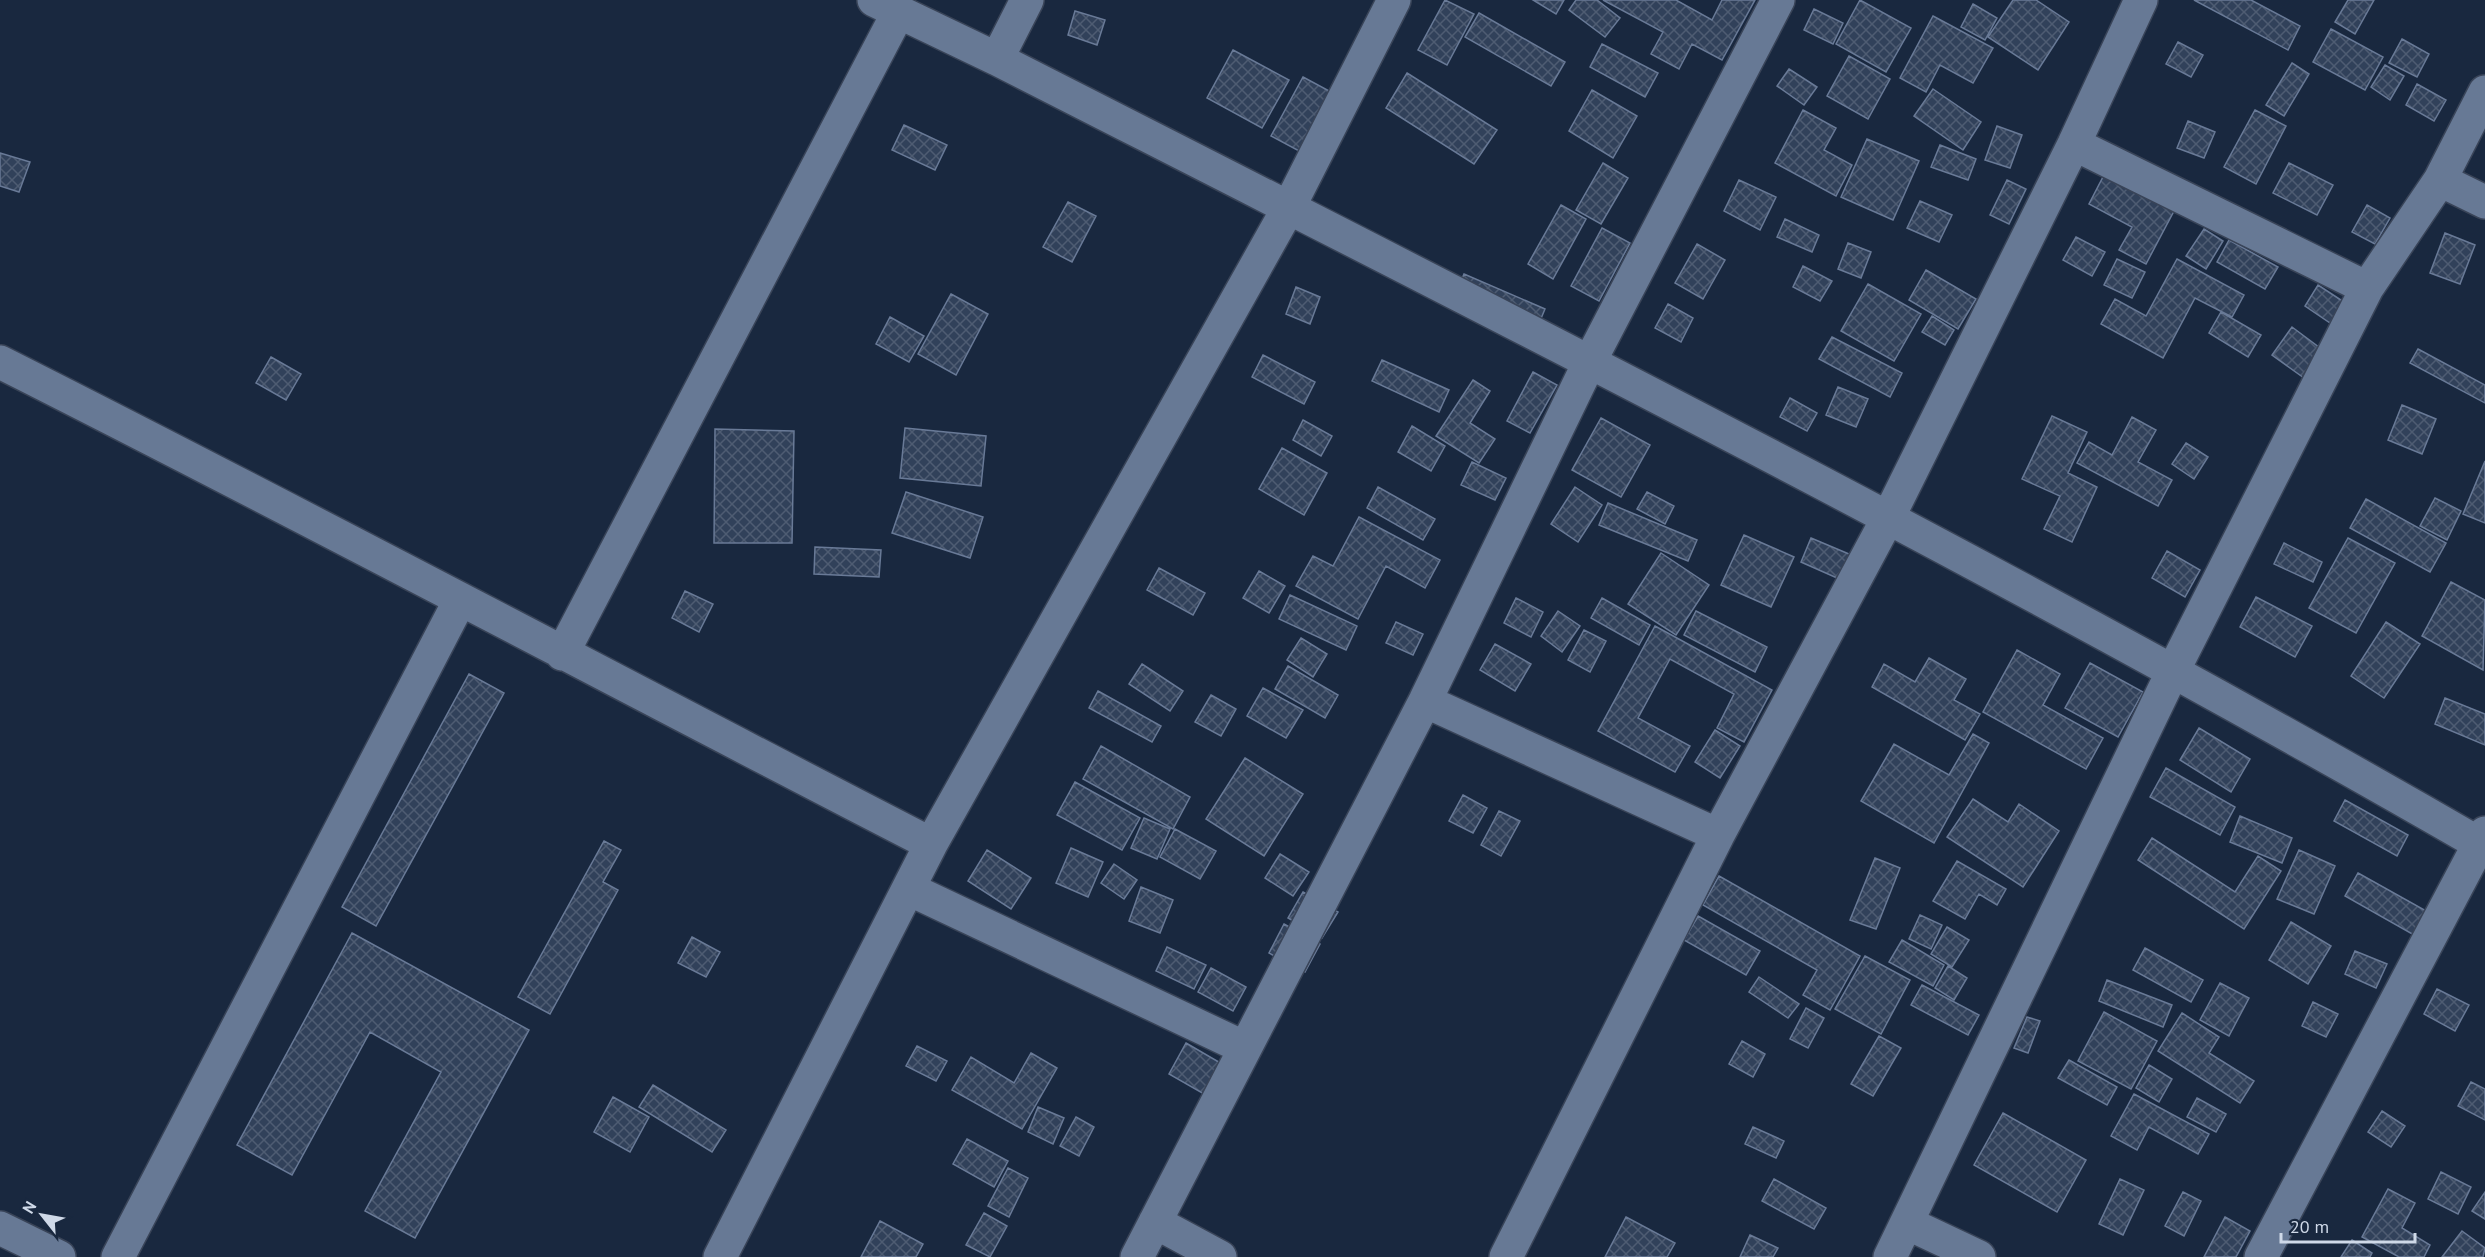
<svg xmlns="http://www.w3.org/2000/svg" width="2485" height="1257" viewBox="0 0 2485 1257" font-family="'PT Sans',sans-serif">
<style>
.building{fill:url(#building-cross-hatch);stroke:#697a97;stroke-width:1.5}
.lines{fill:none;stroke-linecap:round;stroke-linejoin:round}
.minor-casing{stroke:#394458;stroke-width:36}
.minor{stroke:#677995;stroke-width:33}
</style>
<defs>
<pattern id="building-cross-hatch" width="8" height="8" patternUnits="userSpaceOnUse" patternTransform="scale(1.5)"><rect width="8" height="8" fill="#31415a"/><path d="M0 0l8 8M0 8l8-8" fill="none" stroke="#4e5c72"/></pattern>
</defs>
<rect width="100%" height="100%" fill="#19283f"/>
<!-- building -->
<path class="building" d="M1445,0L1474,14L1447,65L1418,50Z
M1533,0H1564L1556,14Z
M1576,0H1597L1620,18L1605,37L1569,10Z
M1603,0H1676L1712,20L1722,0H1755L1722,60L1692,44L1679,69L1651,54L1663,32Z
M1860,0L1911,28L1886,72L1836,44Z
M2013,0H2036L2069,22L2038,70L1988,37Z
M2194,0H2251L2300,26L2288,50Z
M2348,0H2374L2355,34L2335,22Z
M1973,4L1997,18L1985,40L1961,27Z
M1814,9L1843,23L1833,44L1804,30Z
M1075,11L1105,20L1097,45L1068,35Z
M1479,13L1565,62L1551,86L1465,37Z
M1933,16L1993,48L1973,83L1940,65L1926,92L1900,78Z
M2331,29L2383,57L2365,90L2313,62Z
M2402,39L2429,54L2417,77L2389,63Z
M2178,42L2203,55L2191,77L2166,64Z
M1602,44L1658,73L1645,97L1590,67Z
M1233,50L1289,80L1262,128L1207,98Z
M1849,56L1890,79L1868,119L1827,96Z
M2292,63L2309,74L2284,116L2266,105Z
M2385,65L2404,76L2390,100L2371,87Z
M1789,69L1817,87L1804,105L1777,86Z
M1407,73L1497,130L1474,164L1386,108Z
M1303,77L1333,93L1301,152L1271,136Z
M2417,84L2446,100L2434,121L2406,105Z
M1933,89L1981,122L1963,150L1914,116Z
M1592,90L1637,116L1613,158L1569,131Z
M1803,110L1836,128L1824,150L1852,165L1836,196L1775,163Z
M2255,110L2286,126L2256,184L2224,167Z
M2188,121L2215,132L2204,158L2177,148Z
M904,125L947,145L935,170L892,150Z
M1997,126L2022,135L2010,168L1985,160Z
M1867,139L1919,161L1893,220L1841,197Z
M1940,145L1976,159L1968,180L1931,167Z
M0,153L30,162L19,192L0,186Z
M1603,163L1628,178L1601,224L1576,210Z
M2289,163L2333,185L2317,215L2273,193Z
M2105,173L2174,211L2146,264L2119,250L2132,227L2089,204Z
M1739,180L1776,197L1760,230L1724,211Z
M2007,180L2026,189L2009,224L1990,215Z
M1920,201L1952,215L1939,242L1907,228Z
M1068,202L1096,216L1072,262L1043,247Z
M1561,205L1586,219L1553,279L1528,264Z
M2367,205L2390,218L2375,244L2352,232Z
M1785,219L1819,235L1812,252L1777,237Z
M1602,228L1630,243L1599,301L1571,286Z
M2204,229L2223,241L2206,269L2186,256Z
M2445,233L2475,245L2460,284L2430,273Z
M2076,237L2105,252L2092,276L2063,260Z
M2229,240L2278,267L2265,289L2217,262Z
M1848,243L1871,252L1861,278L1838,269Z
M1697,244L1725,260L1703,299L1675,283Z
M2117,259L2145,272L2132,298L2104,285Z
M2177,259L2244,295L2232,317L2195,298L2163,358L2101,324L2115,299L2146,316Z
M1803,266L1832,281L1820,301L1793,287Z
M1926,270L1976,299L1958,329L1909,300Z
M1464,274L1545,309L1537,328L1456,293Z
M1868,284L1921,314L1894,361L1841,331Z
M2318,285L2347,304L2333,325L2305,306Z
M1296,287L1320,297L1310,324L1286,314Z
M951,294L988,314L956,375L918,354Z
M1668,304L1693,318L1681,342L1655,328Z
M2221,312L2261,335L2248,357L2209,333Z
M1932,316L1954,330L1945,345L1922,332Z
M890,317L924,336L909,362L876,344Z
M2292,327L2324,351L2304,378L2272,355Z
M1832,337L1902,373L1890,397L1819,359Z
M2418,349L2485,385V403L2410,363Z
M1263,355L1315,382L1304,404L1252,377Z
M271,357L301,374L286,400L256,383Z
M1382,360L1449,390L1439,412L1372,381Z
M1533,372L1557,385L1530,433L1507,421Z
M1473,380L1490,391L1470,423L1495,439L1479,463L1436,436Z
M1838,387L1868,399L1856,427L1826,415Z
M1790,398L1817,413L1807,431L1780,417Z
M2402,405L2436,419L2422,454L2388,440Z
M2052,416L2087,432L2068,473L2097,487L2072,542L2044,529L2060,496L2022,479Z
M2132,417L2156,430L2138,462L2172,480L2158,506L2077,463L2089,442L2112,455Z
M1601,418L1650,445L1621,497L1572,470Z
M1303,420L1332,436L1321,456L1293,440Z
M1412,426L1445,446L1431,471L1398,452Z
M905,428L986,436L981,486L900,478Z
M715,429L794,431L792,543H714Z
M2186,443L2208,457L2194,479L2172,464Z
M1282,448L1327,473L1304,515L1259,489Z
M2485,461V523L2463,514Z
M1472,462L1506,478L1495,500L1461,485Z
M1378,487L1435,519L1423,540L1367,508Z
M1575,487L1602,505L1578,542L1551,524Z
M906,492L983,517L970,558L892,533Z
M1647,492L1674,506L1665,524L1637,509Z
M2435,498L2461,511L2447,540L2420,526Z
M2366,499L2446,543L2430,572L2350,528Z
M1608,503L1697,540L1688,561L1599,525Z
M1359,517L1440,560L1425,588L1386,566L1358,619L1296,586L1313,556L1333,566Z
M1744,535L1794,557L1771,607L1721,585Z
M1811,538L1856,557L1846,582L1801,562Z
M2348,538L2395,563L2356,633L2309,608Z
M2284,543L2322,562L2313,582L2274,564Z
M815,547L881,550L879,577L814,574Z
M2167,551L2200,570L2185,597L2152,578Z
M1661,553L1709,585L1676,635L1628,604Z
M1159,568L1205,593L1193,615L1147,590Z
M1259,571L1285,586L1269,613L1243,598Z
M2451,582L2485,600L2483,670L2422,636Z
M685,591L713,604L699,632L672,618Z
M1290,595L1357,626L1346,650L1279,619Z
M2256,597L2312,626L2295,657L2240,627Z
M1516,598L1543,612L1531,637L1504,623Z
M1602,598L1650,625L1639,645L1591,618Z
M1558,611L1580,626L1562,652L1541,636Z
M1696,611L1767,647L1755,672L1684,635Z
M1396,622L1423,634L1413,655L1386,643Z
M2386,622L2420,644L2384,698L2351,676Z
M1655,626L1772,690L1744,742L1717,728L1734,694L1670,659L1638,718L1690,746L1675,772L1598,731Z
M1584,630L1606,641L1590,672L1568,660Z
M1301,638L1327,654L1313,677L1287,660Z
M1495,644L1531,664L1515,691L1480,670Z
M2017,650L2060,674L2043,705L2103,738L2086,769L1983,712Z
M1929,658L1966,679L1954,700L1980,714L1965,740L1872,687L1884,664L1915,682Z
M2090,663L2143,692L2118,737L2065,708Z
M1142,664L1183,691L1170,711L1129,684Z
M1288,666L1338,695L1325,718L1275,689Z
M469,674L504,693L376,926L342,907Z
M1263,688L1303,710L1286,738L1247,716Z
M1098,691L1161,726L1152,742L1089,708Z
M1211,695L1236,709L1221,736L1195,722Z
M2445,698L2485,714V745L2435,724Z
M2199,728L2250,759L2231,792L2180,760Z
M1715,730L1740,746L1720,778L1695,762Z
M1973,734L1989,743L1934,843L1861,801L1894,744L1949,775Z
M1101,746L1190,797L1173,829L1083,779Z
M1245,758L1303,794L1264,856L1206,819Z
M2166,768L2235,807L2220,835L2150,797Z
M1075,782L1140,818L1122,850L1057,815Z
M1463,795L1487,808L1473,833L1449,821Z
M1973,799L2008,822L2019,804L2059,831L2023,887L1947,837Z
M2345,800L2408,835L2397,856L2334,821Z
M1499,811L1520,821L1501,856L1481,845Z
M2240,816L2292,838L2282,863L2230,842Z
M1144,818L1170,829L1157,859L1131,848Z
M1175,829L1216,851L1200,879L1160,857Z
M2152,838L2235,892L2258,856L2281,871L2244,929L2138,860Z
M604,841L621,850L603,882L618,890L550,1014L518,997Z
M1071,848L1103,862L1088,897L1056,883Z
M987,850L1031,878L1011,909L968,881Z
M2299,850L2335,866L2314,914L2277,899Z
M1280,854L1309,872L1293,896L1265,878Z
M1875,858L1900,868L1876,929L1850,920Z
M1957,861L2006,889L1997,905L1979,894L1965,919L1933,901Z
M1114,864L1137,880L1124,899L1101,883Z
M2358,873L2428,912L2414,935L2345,896Z
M1719,876L1860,956L1830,1010L1803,995L1817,970L1703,905Z
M1141,887L1173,900L1160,933L1129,921Z
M1303,892L1338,912L1322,938L1288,918Z
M1920,915L1942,925L1931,949L1909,939Z
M1698,916L1760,951L1746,975L1684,940Z
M2291,922L2331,946L2308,984L2269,960Z
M1284,924L1320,944L1305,972L1269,953Z
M1947,927L1969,940L1952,967L1931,954Z
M352,933L529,1030L415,1238L365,1211L441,1072L370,1032L292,1175L237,1145Z
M692,937L720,952L706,977L678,963Z
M1902,940L1944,965L1933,986L1889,962Z
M1167,947L1206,965L1194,989L1156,971Z
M2145,948L2203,980L2191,1002L2133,970Z
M2355,951L2387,964L2376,988L2345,974Z
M1865,956L1910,980L1881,1034L1835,1009Z
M1948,966L1967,978L1954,1000L1935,988Z
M1211,968L1246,987L1233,1011L1198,992Z
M1759,977L1799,1004L1788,1018L1749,992Z
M2107,980L2172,1005L2163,1027L2099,1001Z
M2220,983L2249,998L2229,1036L2200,1020Z
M1922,985L1979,1015L1968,1035L1911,1005Z
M2437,989L2469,1005L2455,1031L2424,1014Z
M2313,1002L2338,1014L2326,1037L2302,1026Z
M1806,1008L1824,1018L1808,1048L1790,1039Z
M2104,1012L2157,1041L2131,1089L2078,1061Z
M2182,1013L2219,1037L2209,1053L2254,1081L2240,1103L2158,1051Z
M2027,1017L2040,1021L2028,1053L2014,1048Z
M1879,1036L1901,1048L1873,1096L1851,1084Z
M1742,1041L1765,1054L1753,1077L1729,1064Z
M1186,1043L1236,1072L1218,1102L1169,1074Z
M917,1046L947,1061L936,1081L906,1066Z
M1031,1053L1057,1068L1022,1129L952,1090L971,1057L1014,1083Z
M2069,1060L2117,1087L2107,1105L2058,1078Z
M2149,1065L2172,1079L2159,1102L2136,1088Z
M2471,1082L2485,1089V1120L2458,1106Z
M653,1085L726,1130L712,1152L639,1107Z
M2134,1094L2209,1134L2198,1154L2149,1127L2137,1150L2111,1136Z
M613,1097L649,1117L630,1152L594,1132Z
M2197,1098L2226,1114L2216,1132L2187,1117Z
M1038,1107L1064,1118L1053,1144L1028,1132Z
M2382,1111L2405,1126L2391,1147L2368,1132Z
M2003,1113L2086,1160L2057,1212L1974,1165Z
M1076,1117L1094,1127L1079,1156L1060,1146Z
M1753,1127L1784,1141L1776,1158L1745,1144Z
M967,1139L1008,1161L994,1187L953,1164Z
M1008,1168L1028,1178L1009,1217L988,1206Z
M2441,1172L2471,1187L2458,1214L2428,1199Z
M1774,1179L1826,1208L1814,1229L1762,1201Z
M2120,1179L2144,1190L2123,1235L2099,1224Z
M2388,1189L2415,1203L2402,1228L2430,1245L2424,1257H2399L2362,1237Z
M2183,1192L2201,1201L2184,1236L2165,1226Z
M2485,1192V1219L2472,1211Z
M984,1213L1007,1226L990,1257L966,1245Z
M1626,1217L1675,1243L1667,1257H1605Z
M2225,1217L2250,1231L2236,1257H2204Z
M880,1221L923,1244L916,1257H861Z
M2462,1231L2485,1248L2483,1257H2442Z
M1750,1235L1778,1248L1773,1257H1740Z
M2352,1240L2372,1253L2370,1257H2341Z"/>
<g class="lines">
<defs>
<path id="minor" d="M874,0L997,59C1497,314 1999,566 2485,847
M997,59L1027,0
M2074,144L2367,288
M2440,180L2485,202
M0,362C312,519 620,684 931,844
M562,654L898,13
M1425,701L1718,835
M909,889L1245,1048
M1155,1222L1220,1257
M1907,1223L1979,1257
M0,1228L59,1257
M118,1257L460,600
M720,1257L931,844L1289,207L1394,0
M1137,1257L1425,701L1589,363L1778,0
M1506,1257L1718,835L1889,516L2074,144L2141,0
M1890,1257L2173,671L2367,288L2440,180L2485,92
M2261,1257L2485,833"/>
</defs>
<!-- minor casing -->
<use href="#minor" class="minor-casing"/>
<!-- minor -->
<use href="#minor" class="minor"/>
</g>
<!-- north arrow -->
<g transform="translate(42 1215) rotate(301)" stroke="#19283f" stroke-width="4.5" paint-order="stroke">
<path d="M0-4.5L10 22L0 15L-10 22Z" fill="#cfd9e8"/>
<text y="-9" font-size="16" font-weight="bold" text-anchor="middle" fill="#cfd9e8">N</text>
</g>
<!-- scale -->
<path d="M2281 1233v9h134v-9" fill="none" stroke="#cfd9e8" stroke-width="3"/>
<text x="2290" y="1233" font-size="18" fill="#cfd9e8" stroke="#19283f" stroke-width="4.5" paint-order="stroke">20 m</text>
</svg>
